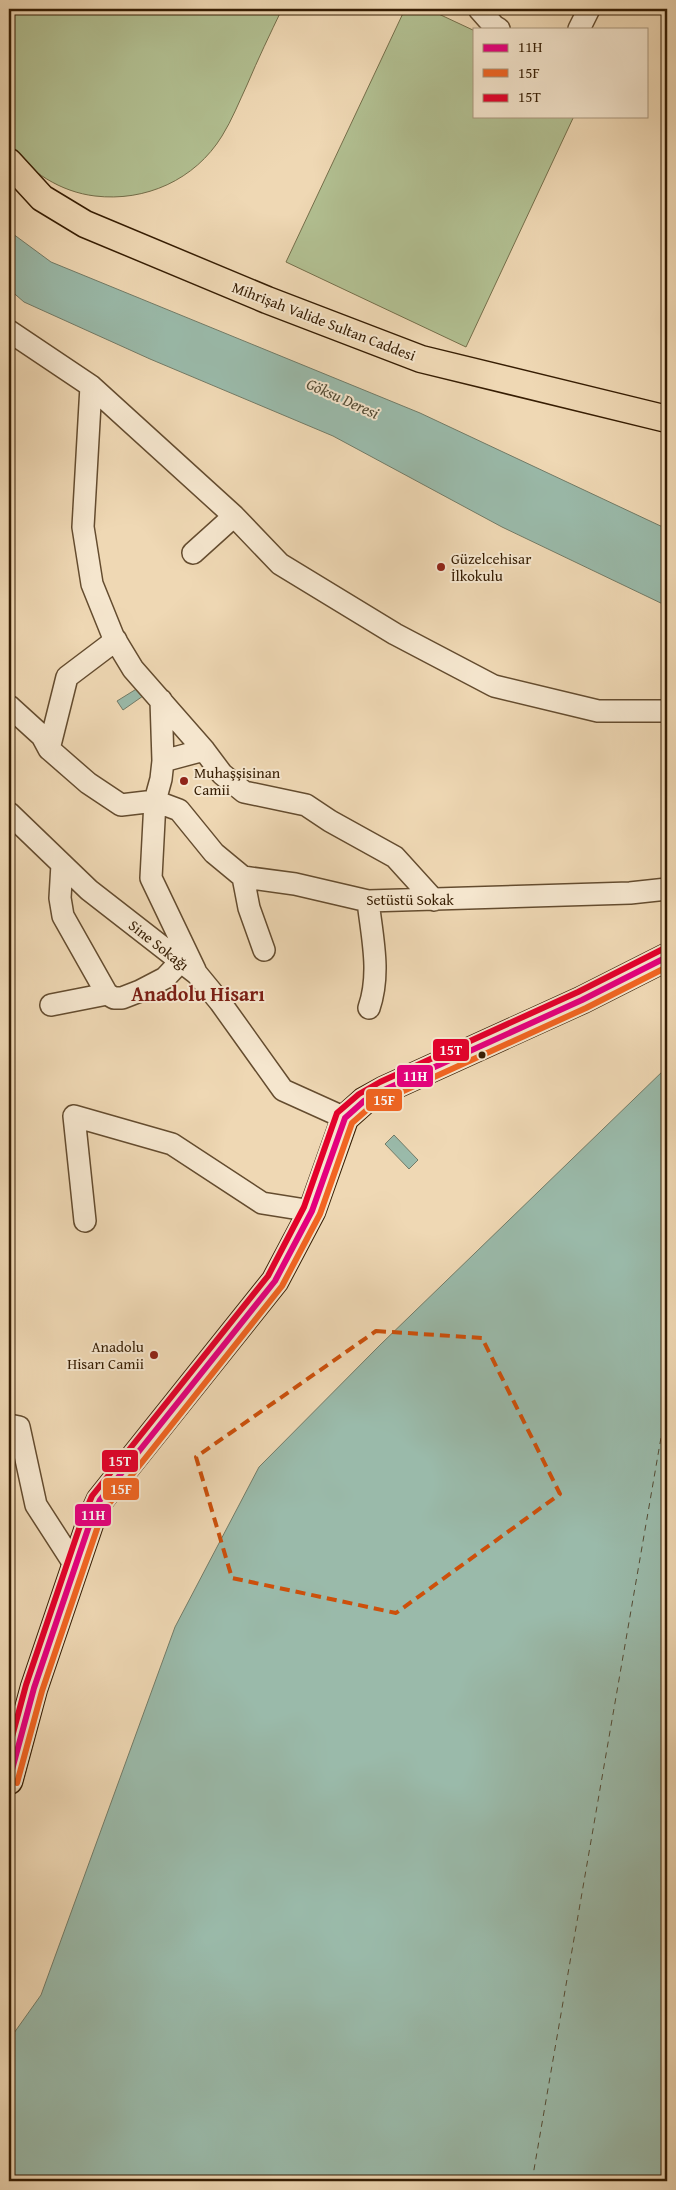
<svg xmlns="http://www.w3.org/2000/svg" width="676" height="2190" viewBox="0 0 676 2190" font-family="'Gentium Book Plus',serif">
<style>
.green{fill:#b2c092;stroke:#746e4a}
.water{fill:#9abaaa;stroke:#727b67}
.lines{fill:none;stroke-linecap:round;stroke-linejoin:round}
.ferry{stroke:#544c35;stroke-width:1;stroke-dasharray:6 5;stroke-linecap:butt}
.minor-casing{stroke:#644c2f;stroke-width:24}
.major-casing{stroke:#361d03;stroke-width:29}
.minor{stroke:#f5e6ce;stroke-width:21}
.major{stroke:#efd8b4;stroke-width:26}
.bus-1-casing{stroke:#f5e6ce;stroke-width:10}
.bus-2-casing{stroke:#f5e6ce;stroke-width:10}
.bus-3-casing{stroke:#f5e6ce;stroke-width:10}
.bus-1{stroke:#e5007d;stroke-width:6}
.bus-2{stroke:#f26522;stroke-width:6}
.bus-3{stroke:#e4002b;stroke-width:6}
.marked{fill:none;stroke:#cd500b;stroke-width:4;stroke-dasharray:10 6;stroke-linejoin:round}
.poi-dot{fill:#8f2418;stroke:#f5e6ce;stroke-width:2}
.bus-dot{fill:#361d03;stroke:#f5e6ce;stroke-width:2}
.labels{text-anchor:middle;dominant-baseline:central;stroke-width:4;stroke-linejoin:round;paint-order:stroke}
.street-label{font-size:15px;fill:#361d03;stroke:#f5e6ce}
.poi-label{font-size:15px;fill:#361d03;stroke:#f5e6ce;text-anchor:start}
.water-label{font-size:16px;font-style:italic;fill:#544c35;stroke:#f5e6ce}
.district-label{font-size:20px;font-weight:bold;fill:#7a1f14;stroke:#f5e6ce}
.line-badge{stroke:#f5e6ce;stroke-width:2}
.badge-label{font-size:14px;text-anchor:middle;font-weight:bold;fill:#fff}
</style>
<rect width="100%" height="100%" fill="#efd8b4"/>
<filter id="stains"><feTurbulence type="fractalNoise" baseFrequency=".004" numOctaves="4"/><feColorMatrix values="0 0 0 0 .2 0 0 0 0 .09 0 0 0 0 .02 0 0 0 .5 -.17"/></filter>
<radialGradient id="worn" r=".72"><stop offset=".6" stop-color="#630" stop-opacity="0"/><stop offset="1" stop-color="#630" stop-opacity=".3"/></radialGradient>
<!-- green -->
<path class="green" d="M9,9H282C270,34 258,59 247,85C239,102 232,120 222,136C195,180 145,202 95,196C61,192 29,172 9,144Z
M405,9H428L475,31V116H574L466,347L286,262Z"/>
<!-- water -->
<path class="water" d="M9,231L51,262L420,413L667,529V606L502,527L333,436L150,359L24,302L9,289Z
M138,688L143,696L123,710L117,701Z
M665,1069L667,1073V2181H9V2040L41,1995L175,1627L259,1467L380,1345Z
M394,1135L418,1160L409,1169L385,1144Z"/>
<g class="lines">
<!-- ferry -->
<path class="ferry" d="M532,2181L667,1403"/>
<defs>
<path id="minor" d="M479,9L494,26L499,29
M579,29L589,9
M9,331L91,386L234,516L280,564L395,634L494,686L598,711H667
M91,386L83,527L92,584L113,636L133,669L204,750L222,774L244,792L306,805L330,821L395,857L434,900
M193,553L234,516
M161,700L163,761L161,779L155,801L151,878L195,970
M9,706L42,736L49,749L88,783L121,805L155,801L179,810L214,853L243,877L295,884L368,901L630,893L667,889
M49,749L67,677L116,640
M163,761L204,750
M9,813L89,890L197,974L220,1002L283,1090L345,1118
M62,864L60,898L63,916L107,994L114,998H122L140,991L165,978L181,961
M243,877L249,908L264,950
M368,901C372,937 381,973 369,1008
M51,1005L107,994
M85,1221L74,1116L172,1144L262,1203L312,1211
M9,1425L19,1427L36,1505L76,1567"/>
<path id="major" d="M9,162L42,198L85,224L267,300L421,359L667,419
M9,1781L34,1688L91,1520L100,1500L275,1281L312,1211L345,1118L364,1101L384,1090L582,1000L667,957"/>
</defs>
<!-- minor casing -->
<use href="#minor" class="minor-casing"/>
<!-- major casing -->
<use href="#major" class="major-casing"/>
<!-- minor -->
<use href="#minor" class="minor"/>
<!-- major -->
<use href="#major" class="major"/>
<defs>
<path id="bus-1" d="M9,1781L34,1688L91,1520L100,1500L275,1281L312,1211L345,1118L364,1101L384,1090L582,1000L667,957"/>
<path id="bus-2" d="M17,1783L42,1691L99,1523L108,1505L282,1286L320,1214L352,1123L369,1108L388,1098L586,1008L667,967"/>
<path id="bus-3" d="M9,1748L26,1685L83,1517L92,1496L268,1276L304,1207L337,1113L359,1094L380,1082L578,992L663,949"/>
</defs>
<!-- bus-1 casing -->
<use href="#bus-1" class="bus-1-casing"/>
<!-- bus-2 casing -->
<use href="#bus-2" class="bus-2-casing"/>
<!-- bus-3 casing -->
<use href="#bus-3" class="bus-3-casing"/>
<!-- bus-1 -->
<use href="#bus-1" class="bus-1"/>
<!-- bus-2 -->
<use href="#bus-2" class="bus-2"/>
<!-- bus-3 -->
<use href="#bus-3" class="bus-3"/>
</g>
<!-- marked area -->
<path class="marked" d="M376,1331L482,1338L560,1494L396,1613L232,1578L196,1457Z"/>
<!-- markers -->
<g class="poi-dot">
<circle cx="441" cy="567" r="5"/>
<circle cx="184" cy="781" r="5"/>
<circle cx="154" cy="1355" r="5"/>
</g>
<circle class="bus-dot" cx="482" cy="1055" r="4.5"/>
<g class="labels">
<!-- street labels -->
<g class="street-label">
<text transform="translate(324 321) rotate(21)">Mihrişah Valide Sultan Caddesi</text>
<text x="410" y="899">Setüstü Sokak</text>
<text transform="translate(159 945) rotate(38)">Sine Sokağı</text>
</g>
<!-- poi labels -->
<g class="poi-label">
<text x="451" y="558">Güzelcehisar<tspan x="451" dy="17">İlkokulu</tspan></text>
<text x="194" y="772">Muhaşşisinan<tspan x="194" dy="17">Camii</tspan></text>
<text x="144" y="1346" text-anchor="end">Anadolu<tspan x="144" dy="17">Hisarı Camii</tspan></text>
</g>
<!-- water labels -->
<g class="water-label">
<text transform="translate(343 398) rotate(24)">Göksu Deresi</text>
</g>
<!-- district labels -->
<g class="district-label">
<text x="198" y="993">Anadolu Hisarı</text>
</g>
</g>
<g class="line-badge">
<rect x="432" y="1038" width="38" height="24" rx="5" fill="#e4002b"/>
<rect x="396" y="1064" width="38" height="24" rx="5" fill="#e5007d"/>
<rect x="365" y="1088" width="38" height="24" rx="5" fill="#f26522"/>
<rect x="101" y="1449" width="38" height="24" rx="5" fill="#e4002b"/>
<rect x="102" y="1477" width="38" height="24" rx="5" fill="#f26522"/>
<rect x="74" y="1503" width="38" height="24" rx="5" fill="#e5007d"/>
</g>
<g class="badge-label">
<text x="451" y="1055">15T</text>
<text x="415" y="1081">11H</text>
<text x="384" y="1105">15F</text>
<text x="120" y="1466">15T</text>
<text x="121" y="1494">15F</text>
<text x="93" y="1520">11H</text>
</g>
<!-- margin -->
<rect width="676" height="2190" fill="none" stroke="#efd8b4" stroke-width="30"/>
<rect x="10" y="10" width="656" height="2170" fill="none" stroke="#361d03" stroke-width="2.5"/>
<rect x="15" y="15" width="646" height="2160" fill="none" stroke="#361d03"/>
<!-- legend -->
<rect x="473" y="28" width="175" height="90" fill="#f5e6ce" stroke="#a9967d"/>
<rect x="483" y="44" width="25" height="8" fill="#e5007d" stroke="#a9967d"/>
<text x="518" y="52" font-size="15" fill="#361d03">11H</text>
<rect x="483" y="69" width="25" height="8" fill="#f26522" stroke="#a9967d"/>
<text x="518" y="78" font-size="15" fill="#361d03">15F</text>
<rect x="483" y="94" width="25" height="8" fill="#e4002b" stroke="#a9967d"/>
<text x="518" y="102" font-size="15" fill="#361d03">15T</text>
<rect width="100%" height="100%" filter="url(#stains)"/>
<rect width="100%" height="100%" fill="url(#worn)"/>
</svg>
